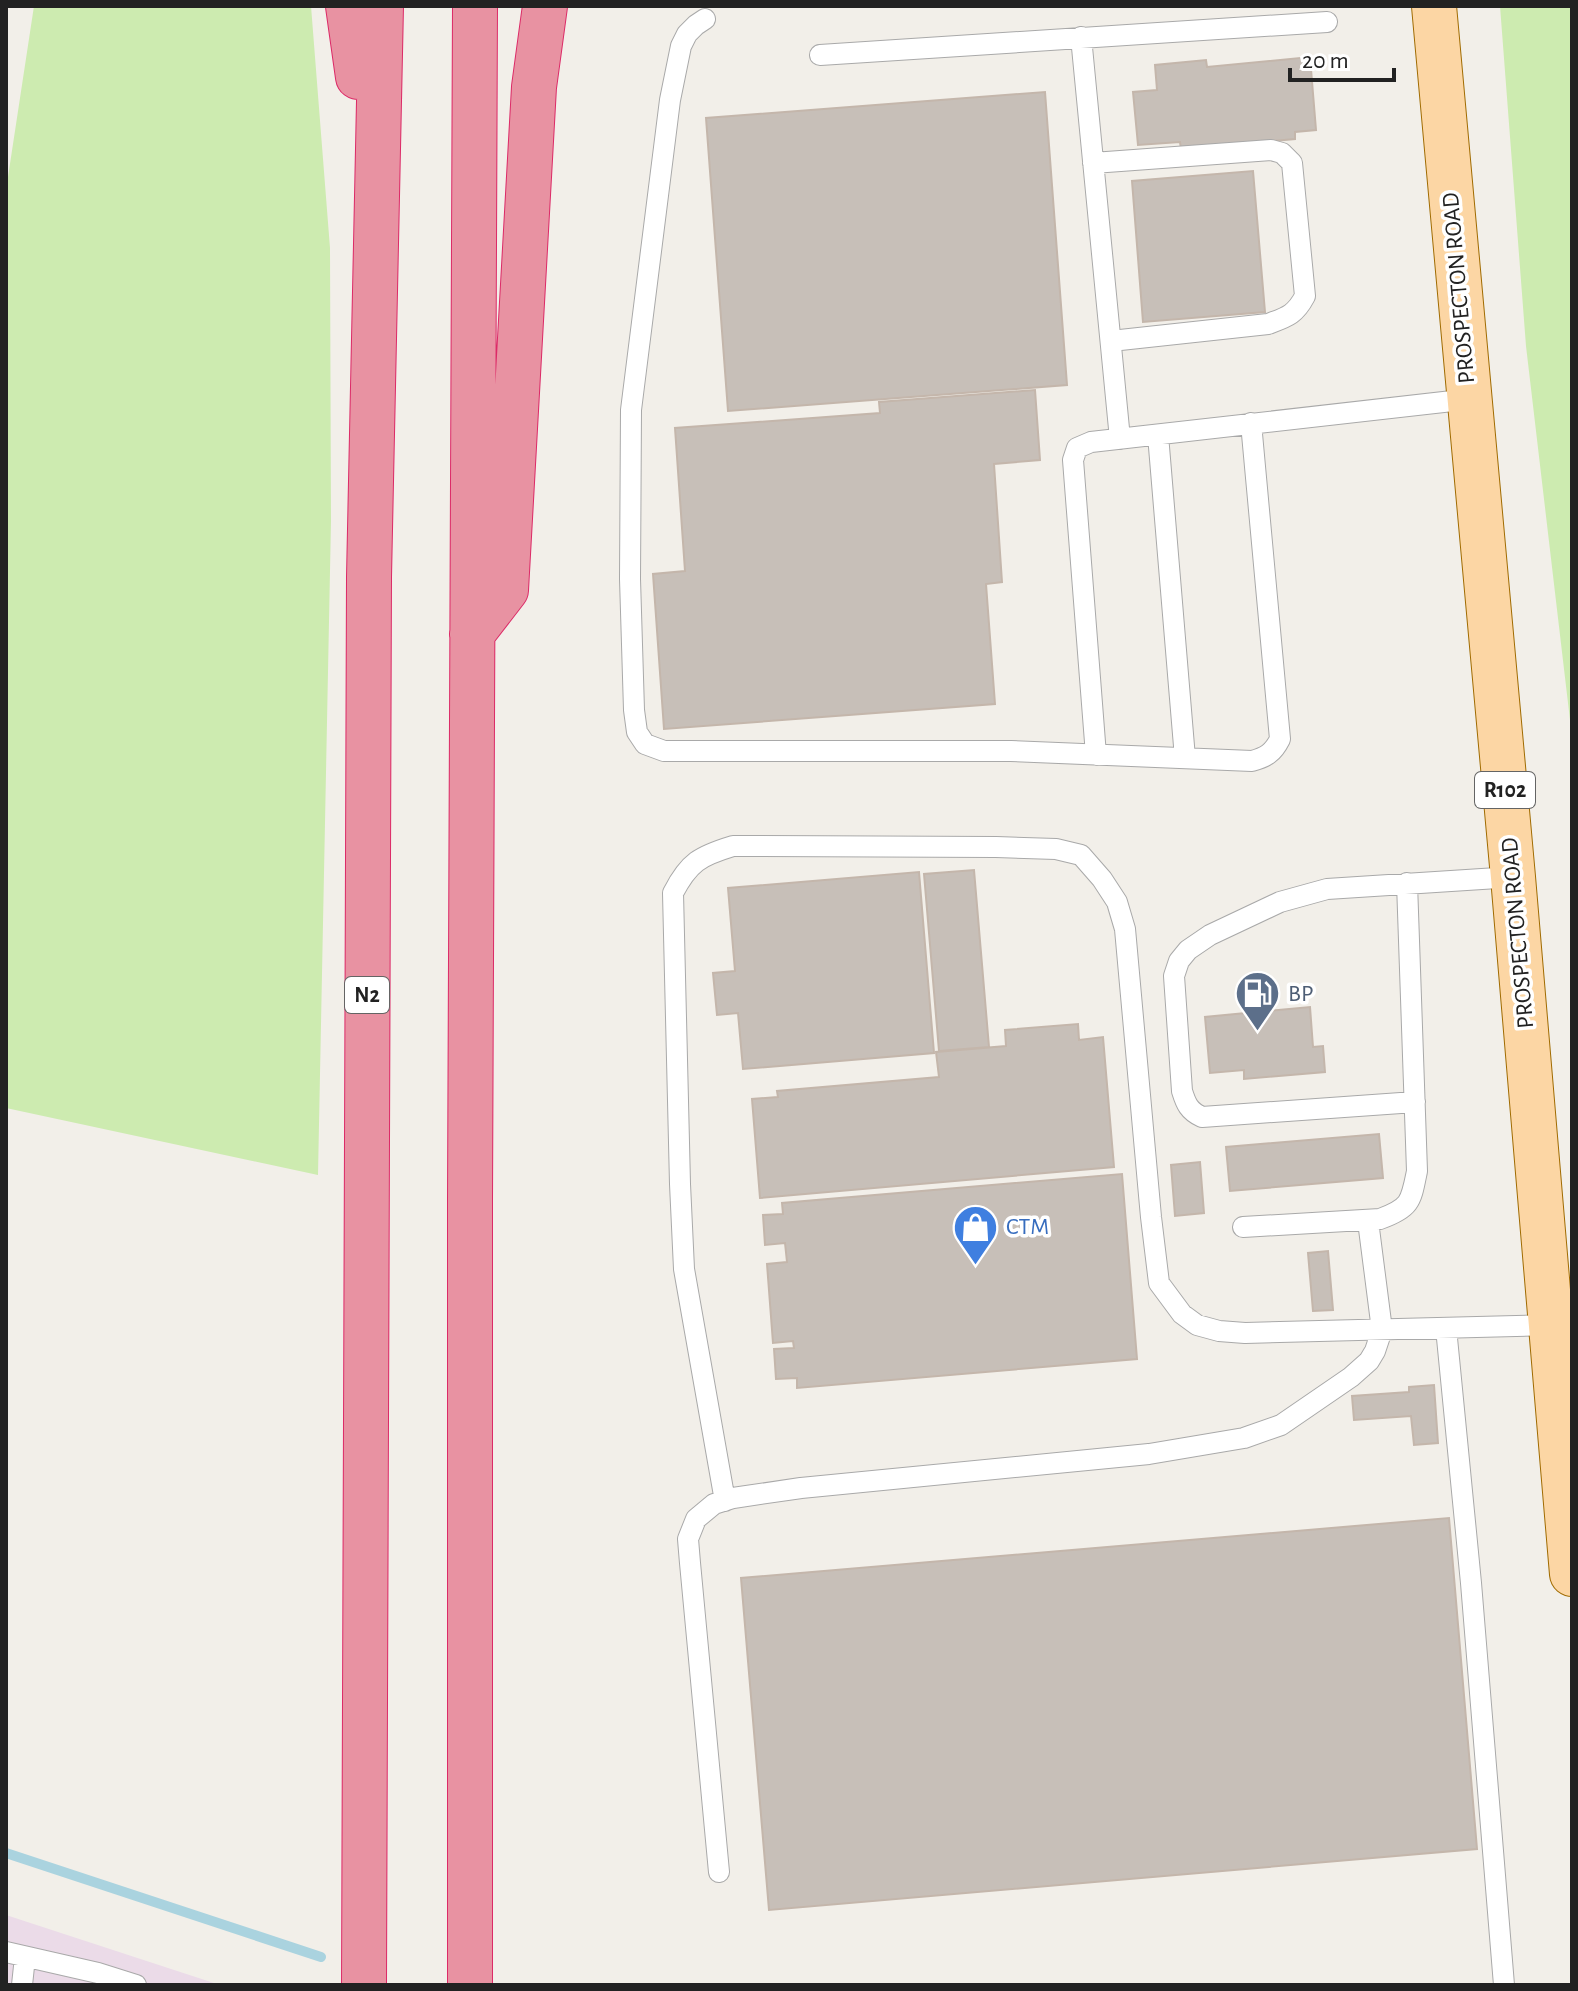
<svg xmlns="http://www.w3.org/2000/svg" width="1578" height="1991" viewBox="0 0 1578 1991" font-family="'Alegreya Sans',sans-serif">
<style>
.industrial{fill:#ebdbe8}
.grass{fill:#cdebb0}
.lines{fill:none;stroke-linecap:round;stroke-linejoin:round}
.stream{stroke:#aad3df;stroke-width:10}
.building{fill:#c7bfb8;stroke:#c4b6ab;stroke-width:2}
.lane-casing{stroke:#a9a9a9;stroke-width:22}
.primary-casing{stroke:#a06b00;stroke-width:46}
.highway-casing{stroke:#dc2a67;stroke-width:46}
.lane{stroke:#fff;stroke-width:20}
.primary{stroke:#fcd6a4;stroke-width:44}
.highway{stroke:#e892a2;stroke-width:44}
.labels{text-anchor:middle;dominant-baseline:central;stroke-width:7;stroke-linejoin:round;paint-order:stroke}
.shield{fill:#fff;stroke:#646464;stroke-width:2}
.shield-label{font-size:22px;font-weight:bold;fill:#222}
.street-label{font-size:24px;fill:#222;stroke:#fff}
.service-label{font-size:24px;fill:#4e5e75;stroke:#fff;text-anchor:start}
.shop-label{font-size:24px;fill:#366cbe;stroke:#fff;text-anchor:start}
</style>
<rect width="100%" height="100%" fill="#f2efe9"/>
<!-- industrial -->
<path class="industrial" d="M6,1915L220,1985H6Z"/>
<!-- grass -->
<path class="grass" d="M34,6H311L330,248L331,521L318,1175L6,1108V190Z
M1500,6H1572V737L1526,346Z"/>
<g class="lines">
<!-- stream -->
<path class="stream" d="M6,1853L321,1957"/>
</g>
<!-- building -->
<path class="building" d="M1310,57L1316,130L1295,132V139L1181,149L1180,142L1138,145L1133,92L1157,90L1155,65L1206,60L1207,67Z
M1045,92L1067,385L728,411L706,118Z
M1253,171L1265,312L1143,322L1132,181Z
M1035,390L1040,460L994,464L1002,582L986,584L995,704L664,729L653,574L685,571L675,428L880,413L879,402Z
M974,870L989,1047L939,1051L924,874Z
M919,872L934,1053L743,1069L738,1013L717,1015L713,973L735,971L728,888Z
M1310,1007L1313,1047L1323,1046L1325,1072L1244,1079V1070L1210,1073L1205,1017Z
M1078,1024L1079,1040L1103,1037L1114,1167L760,1198L752,1099L778,1097L777,1091L939,1077L936,1052L1006,1046L1005,1030Z
M1379,1134L1383,1178L1230,1191L1226,1147Z
M1200,1162L1204,1213L1175,1216L1171,1165Z
M1122,1174L1137,1359L797,1388V1378L776,1379L774,1349L794,1348L793,1341L773,1343L767,1264L787,1262L785,1243L765,1245L763,1215L783,1214L782,1203Z
M1328,1251L1333,1310L1313,1311L1308,1253Z
M1434,1385L1438,1443L1414,1445L1411,1416L1354,1420L1352,1396L1409,1392V1387Z
M1449,1518L1477,1849L769,1910L741,1578Z"/>
<g class="lines">
<defs>
<path id="lane" d="M705,19L696,25L687,34L681,46L670,100L631,410L630,579L634,710L637,732L645,744L664,751H1011L1252,761C1266,757 1273,753 1280,739L1251,423
M1081,37L1120,439
M820,55L1327,22
M1093,163L1271,150L1282,153L1292,163L1305,296C1295,315 1287,317 1268,324L1111,341
M1158,435L1185,758
M1096,755L1073,460L1077,448L1091,442L1470,399
M1415,1102L1202,1117C1189,1111 1186,1104 1182,1091L1174,976L1179,961L1188,950L1210,935L1280,902L1327,889L1513,877
M1243,1227L1380,1219C1411,1208 1411,1201 1417,1171L1407,883
M1446,1328L1471,1583L1504,1985
M725,1501L684,1269L680,1184L673,893C689,862 700,856 733,846L996,847L1056,849L1081,855L1102,879L1117,902L1125,929L1151,1217L1159,1283L1182,1314L1197,1325L1219,1331L1245,1333L1551,1325
M719,1872L690,1563L688,1539L696,1519L714,1504L733,1498L801,1488L1149,1454L1244,1438L1281,1425L1351,1377L1369,1361L1375,1351L1382,1330L1368,1221
M6,1952L98,1973L136,1985
M22,1985L25,1957"/>
<path id="primary" d="M1434,6L1513,877L1572,1574"/>
<path id="highway" d="M348,6L358,77
M472,634L506,590L534,87L545,6
M364,1985L369,577L381,6
M470,1985V1199L475,6"/>
</defs>
<!-- lane casing -->
<use href="#lane" class="lane-casing"/>
<!-- primary casing -->
<use href="#primary" class="primary-casing"/>
<!-- highway casing -->
<use href="#highway" class="highway-casing"/>
<!-- lane -->
<use href="#lane" class="lane"/>
<!-- primary -->
<use href="#primary" class="primary"/>
<!-- highway -->
<use href="#highway" class="highway"/>
</g>
<!-- icons -->
<defs>
<symbol id="fuel-pin" viewBox="-11 -11 22 30"><path d="M0 17L-7.5 6A9.5 9.5 0 1 1 7.5 6Z" fill="#5c6f8a" stroke="#fff"/><path d="M-5.5-6h7V0h2V4h1.3V-2.5L3-4.5l.8-.8L6-3V5H2.5V1h-1V6h-7ZM-4.2-4.7v3.2H.2V-4.7Z" fill="#fff"/></symbol>
<symbol id="shop-pin" viewBox="-11 -11 22 30"><path d="M0 17L-7.5 6A9.5 9.5 0 1 1 7.5 6Z" fill="#3f7fe0" stroke="#fff"/><path d="M-5-2.5h2.3a2.7 3.5 0 0 1 5.4 0H5L5.5 6h-11ZM-1.5-2.5h3a1.5 2.3 0 0 0-3 0Z" fill="#fff"/></symbol>
</defs>
<g fill-rule="evenodd">
<use href="#fuel-pin" x="1232" y="968" width="51" height="69"/>
<use href="#shop-pin" x="950" y="1202" width="51" height="69"/>
</g>
<g class="labels">
<!-- shield labels -->
<g class="shield">
<rect x="1475" y="772" width="60" height="36" rx="6"/>
<rect x="345" y="977" width="44" height="36" rx="6"/>
</g>
<g class="shield-label">
<text x="1505" y="790">R102</text>
<text x="367" y="995">N2</text>
</g>
<!-- street labels -->
<g class="street-label">
<text transform="translate(1459 288) rotate(-95)">PROSPECTON ROAD</text>
<text transform="translate(1518 933) rotate(-95)">PROSPECTON ROAD</text>
</g>
<!-- service labels -->
<g class="service-label">
<text x="1288" y="994">BP</text>
</g>
<!-- shop labels -->
<g class="shop-label">
<text x="1006" y="1227">CTM</text>
</g>
</g>
<!-- border -->
<rect width="1578" height="1991" fill="none" stroke="#222222" stroke-width="16"/>
<!-- scale -->
<path d="M1290 68v12h104v-12" fill="none" stroke="#222222" stroke-width="4"/>
<text x="1302" y="68" font-size="24" fill="#222222" stroke="#ffffff" stroke-width="6" paint-order="stroke">20 m</text>
</svg>
